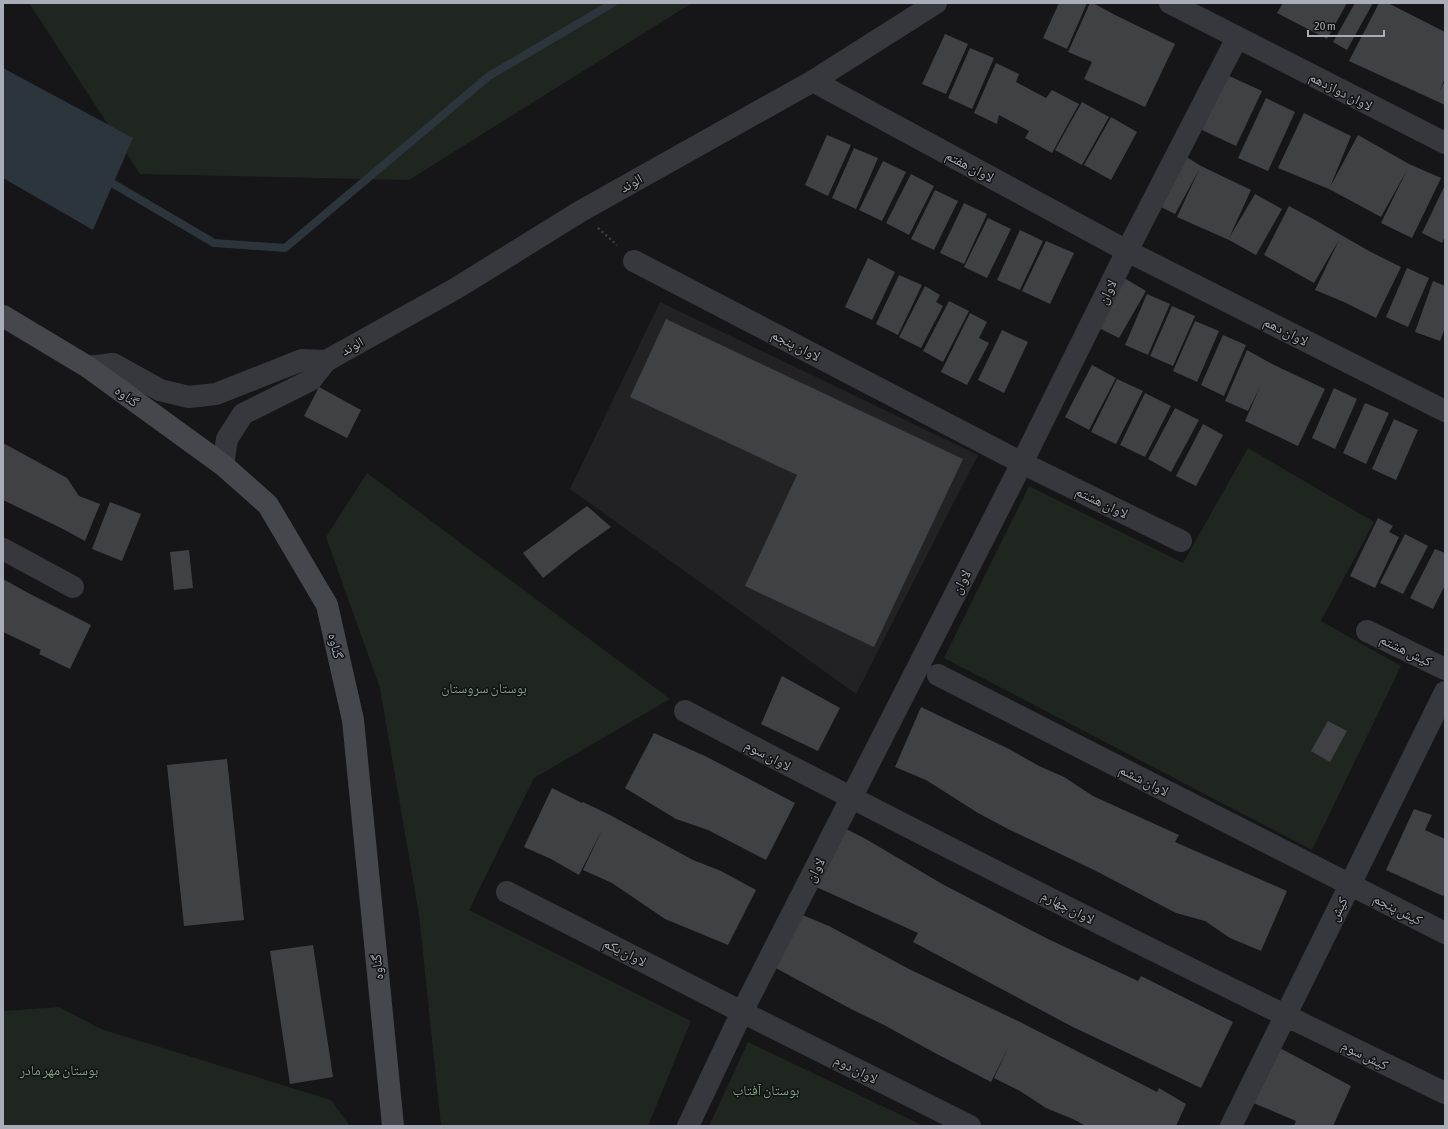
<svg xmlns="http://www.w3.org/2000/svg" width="1448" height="1129" viewBox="0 0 1448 1129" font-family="'Asap Condensed','Noto Naskh Arabic',sans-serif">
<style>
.built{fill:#222225}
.green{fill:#1e261f}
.water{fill:#2c353c}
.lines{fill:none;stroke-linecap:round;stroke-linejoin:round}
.stream{stroke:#2c353c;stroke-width:8}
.building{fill:#404145}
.path{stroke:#3d3f44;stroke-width:2.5;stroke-dasharray:2 3;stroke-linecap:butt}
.minor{stroke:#37383d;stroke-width:22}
.secondary{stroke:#45474d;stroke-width:22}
.labels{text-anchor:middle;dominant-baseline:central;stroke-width:3;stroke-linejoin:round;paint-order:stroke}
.street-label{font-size:14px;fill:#a8adb8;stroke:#111113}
.park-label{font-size:14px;fill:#7fa381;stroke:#111113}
</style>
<rect width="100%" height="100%" fill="#161618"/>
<!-- built -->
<path class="built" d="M660,302L978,455L856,694L570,489Z"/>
<!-- green -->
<path class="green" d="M29,3H692L409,180L140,174Z
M1248,448L1374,522L1321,621L1401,666L1312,850L944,658L1029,486L1183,563Z
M367,473L670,699L534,778L469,910L691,1021L648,1126H441L419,915L380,688L326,537Z
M59,1007L101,1029L331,1100L350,1126H3V1011Z
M748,1042L924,1126H709Z"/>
<!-- water -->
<path class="water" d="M3,68L133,138L93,230L3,178Z"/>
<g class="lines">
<!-- stream -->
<path class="stream" d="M105,179L214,243L285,248L489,76L613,3"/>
</g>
<!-- building -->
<path class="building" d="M1059,3H1087L1067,49L1043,38Z
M1090,3H1093L1115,15L1175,44L1145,107L1084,79L1092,62L1068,52Z
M1283,3H1347L1327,39L1277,13Z
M1355,3H1373L1347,50L1333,42Z
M1379,3H1388L1445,32V78L1439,92L1445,80V105L1349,61Z
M945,34L968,44L946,94L922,84Z
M970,48L994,58L972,109L948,98Z
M996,63L1019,74L1016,82L1046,98L1052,90L1079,104L1052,153L1025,138L1029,131L999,115L997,124L974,113Z
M1227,75L1262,91L1236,146L1202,130Z
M1266,98L1295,112L1268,171L1238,158Z
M1082,102L1109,117L1082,165L1055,150Z
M1304,113L1351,136L1330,187L1358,135L1409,164L1441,178L1412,238L1381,223L1407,170L1381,217L1329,189L1278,168Z
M1111,117L1137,132L1111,180L1084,165Z
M827,135L851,145L828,196L805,185Z
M854,148L878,158L856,209L832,198Z
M1185,156L1201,166L1251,190L1229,238L1255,194L1282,209L1256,255L1229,240L1177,217L1199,170L1175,214L1159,206Z
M883,161L906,172L882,221L859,210Z
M911,174L934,186L909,235L886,223Z
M1445,185V236L1442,243L1422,233Z
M935,190L958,201L934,250L911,239Z
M964,203L987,214L964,264L940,253Z
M1289,206L1315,220L1369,251L1401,267L1376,318L1344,302L1315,290L1339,240L1314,283L1264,255Z
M988,218L1011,229L987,278L964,267Z
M1020,230L1043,241L1020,290L997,280Z
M1046,241L1074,253L1050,304L1022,291Z
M868,258L895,272L872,320L845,307Z
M1407,268L1429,278L1408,327L1386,317Z
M899,275L922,285L898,335L876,324Z
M1119,275L1146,291L1119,338L1093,325Z
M1433,281L1445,286V328L1440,341L1415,332Z
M925,286L940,295L936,302L943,306L921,348L899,337Z
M1147,294L1170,304L1148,355L1125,345Z
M949,301L969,311L943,362L923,351Z
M1172,306L1195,316L1173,366L1150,356Z
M970,313L987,322L979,338L989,343L967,385L941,372Z
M666,319L963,459L874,647L745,586L797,475L630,397Z
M1195,321L1219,331L1197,382L1173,371Z
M1002,330L1028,342L1004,393L978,380Z
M1223,335L1246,345L1224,396L1201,385Z
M1247,350L1272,364L1325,389L1298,446L1245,421L1260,387L1248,411L1225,401Z
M1092,365L1116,378L1089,430L1065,417Z
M1117,379L1143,391L1116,444L1091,432Z
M319,387L361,410L347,438L304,416Z
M1334,388L1357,399L1335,449L1312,438Z
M1145,393L1171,406L1145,457L1120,445Z
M1365,403L1389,413L1366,464L1343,453Z
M1175,408L1199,420L1171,472L1148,459Z
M1394,419L1418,430L1396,480L1372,469Z
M1203,424L1223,435L1196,486L1176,476Z
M3,443L67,478L79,496L100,504L85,541L63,529L3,500Z
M110,502L141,514L122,561L92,549Z
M587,506L611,527L573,554L543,578L523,553Z
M1378,518L1393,526L1389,532L1399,537L1375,588L1350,576Z
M1405,534L1428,546L1403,594L1380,583Z
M1435,549L1445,553V585L1433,609L1410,598Z
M189,550L193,588L174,590L170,552Z
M3,579L32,595L91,625L70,669L39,654L41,650L3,632Z
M782,676L840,708L818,751L761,724Z
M921,707L1009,749L1039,766L1064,777L1093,796L1179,835L1175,842L1287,891L1261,951L1230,938L1205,921L1176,913L1096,871L1008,829L978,813L926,780L895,767Z
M1328,721L1347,731L1330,762L1311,751Z
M654,733L707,757L795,803L766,860L708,830L676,819L625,788Z
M227,759L244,920L184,926L167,765Z
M552,788L582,803L583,802L610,815L693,860L721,871L756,890L728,945L665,919L612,883L583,870L602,830L579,875L551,859L524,847Z
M1414,809L1432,815L1425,830L1445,839V892L1443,896L1386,870Z
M844,828L864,838L944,885L1048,939L1138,981L1141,976L1233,1022L1201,1088L1071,1026L913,942L918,933L814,886Z
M800,914L829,926L909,969L1020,1022L1157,1092L1159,1088L1186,1104L1176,1126H1086L1075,1120L1046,1108L1020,1091L994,1078L1009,1046L991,1082L935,1053L884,1025L851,1009L774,967Z
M313,945L333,1077L290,1084L270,951Z
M1280,1048L1351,1086L1333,1126H1294L1296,1121L1251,1102Z"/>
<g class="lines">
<!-- path -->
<path class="path" d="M598,228L617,245"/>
<!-- minor -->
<path class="minor" d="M1170,3L1445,143
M813,81L1127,251L1445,411
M634,261L1022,463L1181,541
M88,367L113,364L160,390L189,397L216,394L302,360L326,361
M223,465L227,439L243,414L311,380L326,361L455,289L581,211L813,81L936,3
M3,549L73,587
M1367,631L1445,669
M938,675L1445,933
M685,711C936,843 1190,970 1445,1093
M507,892L742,1012L970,1126
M688,1126L742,1012L1022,463L1127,251L1237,38
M1231,1126L1445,692"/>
<!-- secondary -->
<path class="secondary" d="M3,316L88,367L223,465L268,505L327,605L353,720L393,1126"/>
</g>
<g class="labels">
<!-- street labels -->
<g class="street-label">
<text transform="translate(1341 91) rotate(27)">لاوان دوازدهم</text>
<text transform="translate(970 166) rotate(28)">لاوان هفتم</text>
<text transform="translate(631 183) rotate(-29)">الوند</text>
<text transform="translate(1107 292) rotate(-64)">لاوان</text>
<text transform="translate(1286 331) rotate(27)">لاوان دهم</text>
<text transform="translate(796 345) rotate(27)">لاوان پنجم</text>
<text transform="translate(352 346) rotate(-29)">الوند</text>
<text transform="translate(127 396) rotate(36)">گناوه</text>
<text transform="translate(1102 502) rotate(26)">لاوان هشتم</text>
<text transform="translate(961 582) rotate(-63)">لاوان</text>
<text transform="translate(336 646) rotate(77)">گناوه</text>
<text transform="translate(1406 650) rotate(26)">کیش هشتم</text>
<text transform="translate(768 755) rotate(28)">لاوان سوم</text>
<text transform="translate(1144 780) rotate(27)">لاوان ششم</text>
<text transform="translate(815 870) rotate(-63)">لاوان</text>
<text transform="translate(1068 907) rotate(27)">لاوان چهارم</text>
<text transform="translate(1338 909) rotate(-64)">کیش</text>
<text transform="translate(1398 909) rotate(27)">کیش پنجم</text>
<text transform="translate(625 952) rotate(27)">لاوان یکم</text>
<text transform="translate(377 967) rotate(-96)">گناوه</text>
<text transform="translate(1365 1055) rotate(26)">کیش سوم</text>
<text transform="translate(856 1069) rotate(27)">لاوان دوم</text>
</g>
<!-- park labels -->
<g class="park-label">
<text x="484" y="688">بوستان سروستان</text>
<text x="59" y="1070">بوستان مهر مادر</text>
<text x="766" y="1090">بوستان آفتاب</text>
</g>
</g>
<!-- border -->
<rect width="1448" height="1129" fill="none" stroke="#a8adb8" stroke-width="8"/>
<!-- scale -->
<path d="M1308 30v6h76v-6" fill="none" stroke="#a8adb8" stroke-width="2"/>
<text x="1314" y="30" font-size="12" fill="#a8adb8" stroke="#111113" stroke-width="3" paint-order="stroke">20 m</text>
</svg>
